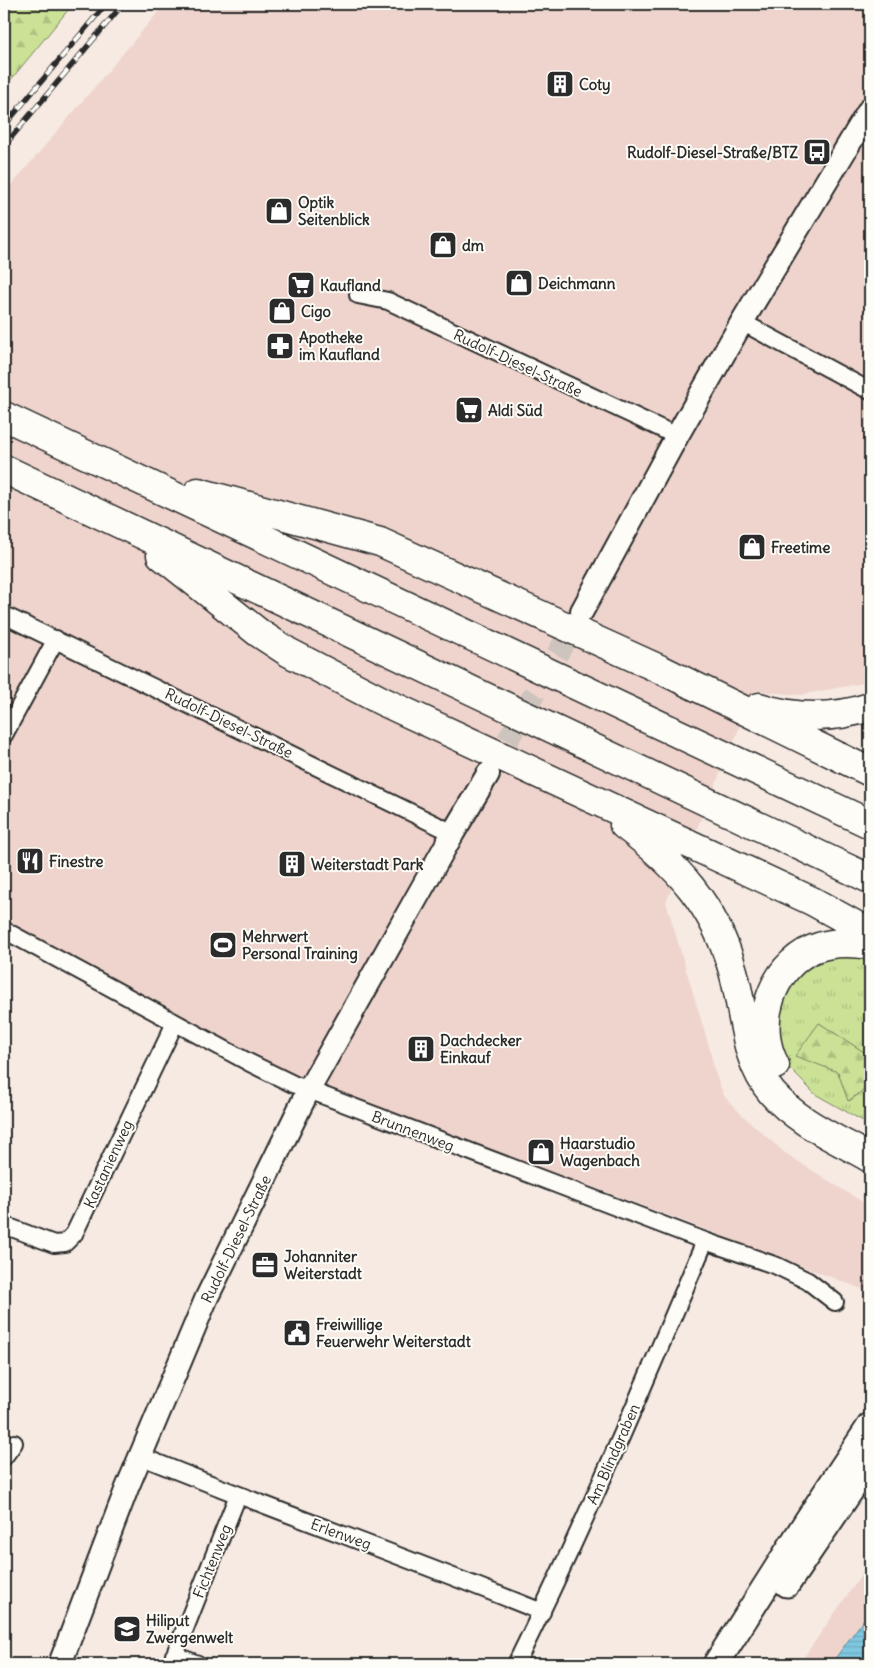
<svg xmlns="http://www.w3.org/2000/svg" width="874" height="1668" viewBox="0 0 874 1668" font-family="Delius,sans-serif">
<style>
.built{fill:#eed4cc}
.grass{fill:url(#grass-tufts);stroke:#7a8660}
.forest{fill:url(#forest-firs);stroke:#7a8660}
.water{fill:url(#water-rules);stroke:#5d8998}
.lines{fill:none;stroke-linecap:round;stroke-linejoin:round}
.secondary-tunnel{stroke:#cdc4be;stroke-width:22;stroke-dasharray:22 11;stroke-linecap:butt}
.street-casing{stroke:#2b2b2b;stroke-width:20}
.secondary-casing{stroke:#2b2b2b;stroke-width:26}
.primary-casing{stroke:#2b2b2b;stroke-width:29}
.highway-casing{stroke:#2b2b2b;stroke-width:31}
.street{stroke:#fdfcf7;stroke-width:16}
.secondary{stroke:#fdfcf7;stroke-width:22}
.primary{stroke:#fdfcf7;stroke-width:25}
.highway{stroke:#fdfcf7;stroke-width:28}
.rail-casing{stroke:#2b2b2b;stroke-width:5.5}
.rail{stroke:#fdfcf7;stroke-width:4;stroke-dasharray:11;stroke-linecap:butt}
.labels{text-anchor:middle;dominant-baseline:central;stroke-width:4;stroke-linejoin:round;paint-order:stroke}
.poi-label{font-size:15px;font-weight:bold;fill:#2b2b2b;stroke:#fdfcf7;text-anchor:start}
.street-label{font-size:15px;fill:#2b2b2b;stroke:#fdfcf7}
</style>
<defs>
<pattern id="grass-tufts" width="24" height="20" patternUnits="userSpaceOnUse" patternTransform="scale(1.25)"><rect width="24" height="20" fill="#cae196"/><path d="M3 7l-1-3M5 7V3M7 7l1-3M15 17l-1-3M17 17v-4M19 17l1-3" fill="none" stroke="#aec181"/></pattern>
<pattern id="forest-firs" width="22" height="20" patternUnits="userSpaceOnUse" patternTransform="scale(1.25)"><rect width="22" height="20" fill="#cae196"/><path d="M5 1l3.5 6h-7zM16 11l3.5 6h-7z" fill="#aec181"/></pattern>
<pattern id="water-rules" width="6" height="5" patternUnits="userSpaceOnUse" patternTransform="scale(1.25)"><rect width="6" height="5" fill="#7fc7e0"/><path d="M0 2.5h6" fill="none" stroke="#6eabc0"/></pattern>
</defs>
<rect width="100%" height="100%" fill="#f6eae3"/>
<filter id="ink" filterUnits="userSpaceOnUse"><feTurbulence type="fractalNoise" baseFrequency=".02" numOctaves="2"/><feDisplacementMap in="SourceGraphic" scale="10" xChannelSelector="R" yChannelSelector="G"/><feConvolveMatrix kernelMatrix="1 2 1 2 8 2 1 2 1" color-interpolation-filters="sRGB"/></filter>
<g filter="url(#ink)">
<!-- built -->
<path class="built" d="M165,4H870V676L863,683L800,695L755,691L666,902L710,1050L715,1073L724,1096L743,1116L785,1153L870,1207V1292L620,1197L283,1074L4,923V194Z
M870,1563V1664H799Z"/>
<!-- grass -->
<path class="grass" d="M837,951L870,956V1056L819,1023L849,1101L870,1086V1125L815,1094L788,1067L776,1039V1010L796,973Z"/>
<!-- forest -->
<path class="forest" d="M4,4H73L4,88Z
M819,1023L870,1056V1086L848,1101L838,1072L795,1056Z"/>
<!-- water -->
<path class="water" d="M870,1611V1664H831Z"/>
<g class="lines">
<!-- secondary-tunnel -->
<path class="secondary-tunnel" d="M491,769L580,615"/>
<defs>
<path id="street" d="M358,295L388,301L677,436
M742,322L870,391
M4,615L453,833
M4,735L56,639
M4,930L250,1063L293,1084L705,1241L777,1266L808,1281L835,1302
M4,1225L54,1244L65,1243L74,1234L175,1023
M140,1456C273,1510 409,1558 542,1612
M4,1457L14,1443
M174,1655L198,1664
M171,1664L238,1495
M516,1664C584,1526 645,1383 705,1241"/>
<path id="secondary" d="M582,611L677,436L742,322L870,109
M60,1664L127,1488L207,1297L308,1091L453,833L488,774"/>
<path id="primary" d="M787,1584L870,1462
M716,1664L807,1521L870,1426"/>
<path id="highway" d="M4,416L870,824
M4,469L870,879
M198,492L380,542L664,671L870,772
M161,555L259,633L288,652L382,701L812,901L870,933
M759,707C796,719 833,719 870,707
M624,825C677,865 714,904 733,971C745,1012 743,1059 772,1093C797,1122 837,1139 870,1158
M775,1065C753,1025 771,967 813,949C832,941 851,942 870,945"/>
</defs>
<!-- street casing -->
<use href="#street" class="street-casing"/>
<!-- secondary casing -->
<use href="#secondary" class="secondary-casing"/>
<!-- primary casing -->
<use href="#primary" class="primary-casing"/>
<!-- highway casing -->
<use href="#highway" class="highway-casing"/>
<!-- street -->
<use href="#street" class="street"/>
<!-- secondary -->
<use href="#secondary" class="secondary"/>
<!-- primary -->
<use href="#primary" class="primary"/>
<!-- highway -->
<use href="#highway" class="highway"/>
<defs>
<path id="rail" d="M4,126L106,4
M4,146L123,4"/>
</defs>
<!-- rail casing -->
<use href="#rail" class="rail-casing"/>
<!-- rail -->
<use href="#rail" class="rail"/>
</g>
</g>
<!-- icons -->
<defs>
<symbol id="building-square" viewBox="-11 -11 22 22"><rect x="-9" y="-9" width="18" height="18" rx="4" fill="#2b2b2b" stroke="#fdfcf7"/><path d="M-4-6H4V6H1V3H-1V6H-4ZM-2.5-4.3h1.7v1.8h-1.7ZM.8-4.3h1.7v1.8H.8ZM-2.5-1h1.7V.8h-1.7ZM.8-1h1.7V.8H.8Z" fill="#fff"/></symbol>
<symbol id="bus-square" viewBox="-11 -11 22 22"><rect x="-9" y="-9" width="18" height="18" rx="4" fill="#2b2b2b" stroke="#fdfcf7"/><path d="M-5-6H5V4H4V6H2V4H-2V6H-4V4H-5ZM-3.5-4V0h7V-4ZM-3.5 1.2v1.5H-2V1.2ZM2 1.2v1.5H3.5V1.2Z" fill="#fff"/></symbol>
<symbol id="shop-square" viewBox="-11 -11 22 22"><rect x="-9" y="-9" width="18" height="18" rx="4" fill="#2b2b2b" stroke="#fdfcf7"/><path d="M-5-2.5h2.3a2.7 3.5 0 0 1 5.4 0H5L5.5 6h-11ZM-1.5-2.5h3a1.5 2.3 0 0 0-3 0Z" fill="#fff"/></symbol>
<symbol id="supermarket-square" viewBox="-11 -11 22 22"><rect x="-9" y="-9" width="18" height="18" rx="4" fill="#2b2b2b" stroke="#fdfcf7"/><path d="M-6-5.5h2.5l.6 2H6L4.5 2H-2.5L-4.4-4H-6ZM-1.5 3.2a1.3 1.3 0 1 0 .1 0ZM3 3.2a1.3 1.3 0 1 0 .1 0Z" fill="#fff"/></symbol>
<symbol id="pharmacy-square" viewBox="-11 -11 22 22"><rect x="-9" y="-9" width="18" height="18" rx="4" fill="#2b2b2b" stroke="#fdfcf7"/><path d="M-2-6h4v4h4v4h-4v4h-4v-4h-4v-4h4Z" fill="#fff"/></symbol>
<symbol id="restaurant-square" viewBox="-11 -11 22 22"><rect x="-9" y="-9" width="18" height="18" rx="4" fill="#2b2b2b" stroke="#fdfcf7"/><path d="M-5-6h1v4h1v-4h1v4h1v-4h1v5L-1.5 .5V6h-2V.5L-5-1ZM5-6V6H3V1.5H1.5Q1.5-4 5-6Z" fill="#fff"/></symbol>
<symbol id="stadium-square" viewBox="-11 -11 22 22"><rect x="-9" y="-9" width="18" height="18" rx="4" fill="#2b2b2b" stroke="#fdfcf7"/><path d="M0-5a6.5 5 0 1 0 0 10a6.5 5 0 1 0 0-10ZM-3.5-1.8h7v3.6h-7Z" fill="#fff"/></symbol>
<symbol id="office-square" viewBox="-11 -11 22 22"><rect x="-9" y="-9" width="18" height="18" rx="4" fill="#2b2b2b" stroke="#fdfcf7"/><path d="M-6-3h4V-5.5h4V-3h4V5H-6ZM-1-4.5V-3h2v-1.5ZM-6 0V1H6V0Z" fill="#fff"/></symbol>
<symbol id="civic-square" viewBox="-11 -11 22 22"><rect x="-9" y="-9" width="18" height="18" rx="4" fill="#2b2b2b" stroke="#fdfcf7"/><path d="M-.6-6.5H3V-4.5H.6V-3L4-1V1h2V6H-6V1h2V-1L-.6-3ZM-1.2 2.5V6h2.4V2.5Z" fill="#fff"/></symbol>
<symbol id="school-square" viewBox="-11 -11 22 22"><rect x="-9" y="-9" width="18" height="18" rx="4" fill="#2b2b2b" stroke="#fdfcf7"/><path d="M0-5L7-2L0 1L-7-2ZM-4 1L0 2.5L4 1V4Q0 6-4 4Z" fill="#fff"/></symbol>
</defs>
<g fill-rule="evenodd">
<use href="#building-square" x="544" y="68" width="32" height="32"/>
<use href="#bus-square" x="801" y="136" width="32" height="32"/>
<use href="#shop-square" x="263" y="195" width="32" height="32"/>
<use href="#shop-square" x="427" y="229" width="32" height="32"/>
<use href="#shop-square" x="503" y="267" width="32" height="32"/>
<use href="#supermarket-square" x="285" y="269" width="32" height="32"/>
<use href="#shop-square" x="266" y="295" width="32" height="32"/>
<use href="#pharmacy-square" x="264" y="330" width="32" height="32"/>
<use href="#supermarket-square" x="453" y="394" width="32" height="32"/>
<use href="#shop-square" x="736" y="531" width="32" height="32"/>
<use href="#restaurant-square" x="14" y="845" width="32" height="32"/>
<use href="#building-square" x="276" y="848" width="32" height="32"/>
<use href="#stadium-square" x="207" y="929" width="32" height="32"/>
<use href="#building-square" x="405" y="1033" width="32" height="32"/>
<use href="#shop-square" x="525" y="1136" width="32" height="32"/>
<use href="#office-square" x="249" y="1249" width="32" height="32"/>
<use href="#civic-square" x="281" y="1317" width="32" height="32"/>
<use href="#school-square" x="111" y="1613" width="32" height="32"/>
</g>
<g class="labels">
<!-- poi labels -->
<g class="poi-label">
<text x="579" y="84">Coty</text>
<text x="798" y="152" text-anchor="end">Rudolf-Diesel-Straße/BTZ</text>
<text x="298" y="202">Optik<tspan x="298" dy="17">Seitenblick</tspan></text>
<text x="462" y="245">dm</text>
<text x="538" y="283">Deichmann</text>
<text x="320" y="285">Kaufland</text>
<text x="301" y="311">Cigo</text>
<text x="299" y="337">Apotheke<tspan x="299" dy="17">im Kaufland</tspan></text>
<text x="488" y="410">Aldi Süd</text>
<text x="771" y="547">Freetime</text>
<text x="49" y="861">Finestre</text>
<text x="311" y="864">Weiterstadt Park</text>
<text x="242" y="936">Mehrwert<tspan x="242" dy="17">Personal Training</tspan></text>
<text x="440" y="1040">Dachdecker<tspan x="440" dy="17">Einkauf</tspan></text>
<text x="560" y="1143">Haarstudio<tspan x="560" dy="17">Wagenbach</tspan></text>
<text x="284" y="1256">Johanniter<tspan x="284" dy="17">Weiterstadt</tspan></text>
<text x="316" y="1324">Freiwillige<tspan x="316" dy="17">Feuerwehr Weiterstadt</tspan></text>
<text x="146" y="1620">Hiliput<tspan x="146" dy="17">Zwergenwelt</tspan></text>
</g>
<!-- street labels -->
<g class="street-label">
<text transform="translate(518 363) rotate(25)">Rudolf-Diesel-Straße</text>
<text transform="translate(229 723) rotate(26)">Rudolf-Diesel-Straße</text>
<text transform="translate(413 1131) rotate(21)">Brunnenweg</text>
<text transform="translate(108 1164) rotate(-65)">Kastanienweg</text>
<text transform="translate(236 1239) rotate(-64)">Rudolf-Diesel-Straße</text>
<text transform="translate(613 1454) rotate(-66)">Am Blindgraben</text>
<text transform="translate(341 1534) rotate(20)">Erlenweg</text>
<text transform="translate(212 1561) rotate(-68)">Fichtenweg</text>
</g>
</g>
<!-- margin -->
<rect width="874" height="1668" fill="none" stroke="#fdfcf7" stroke-width="20"/>
<rect x="10" y="10" width="854" height="1648" fill="none" stroke="#2b2b2b" stroke-width="2" filter="url(#ink)"/>
</svg>
